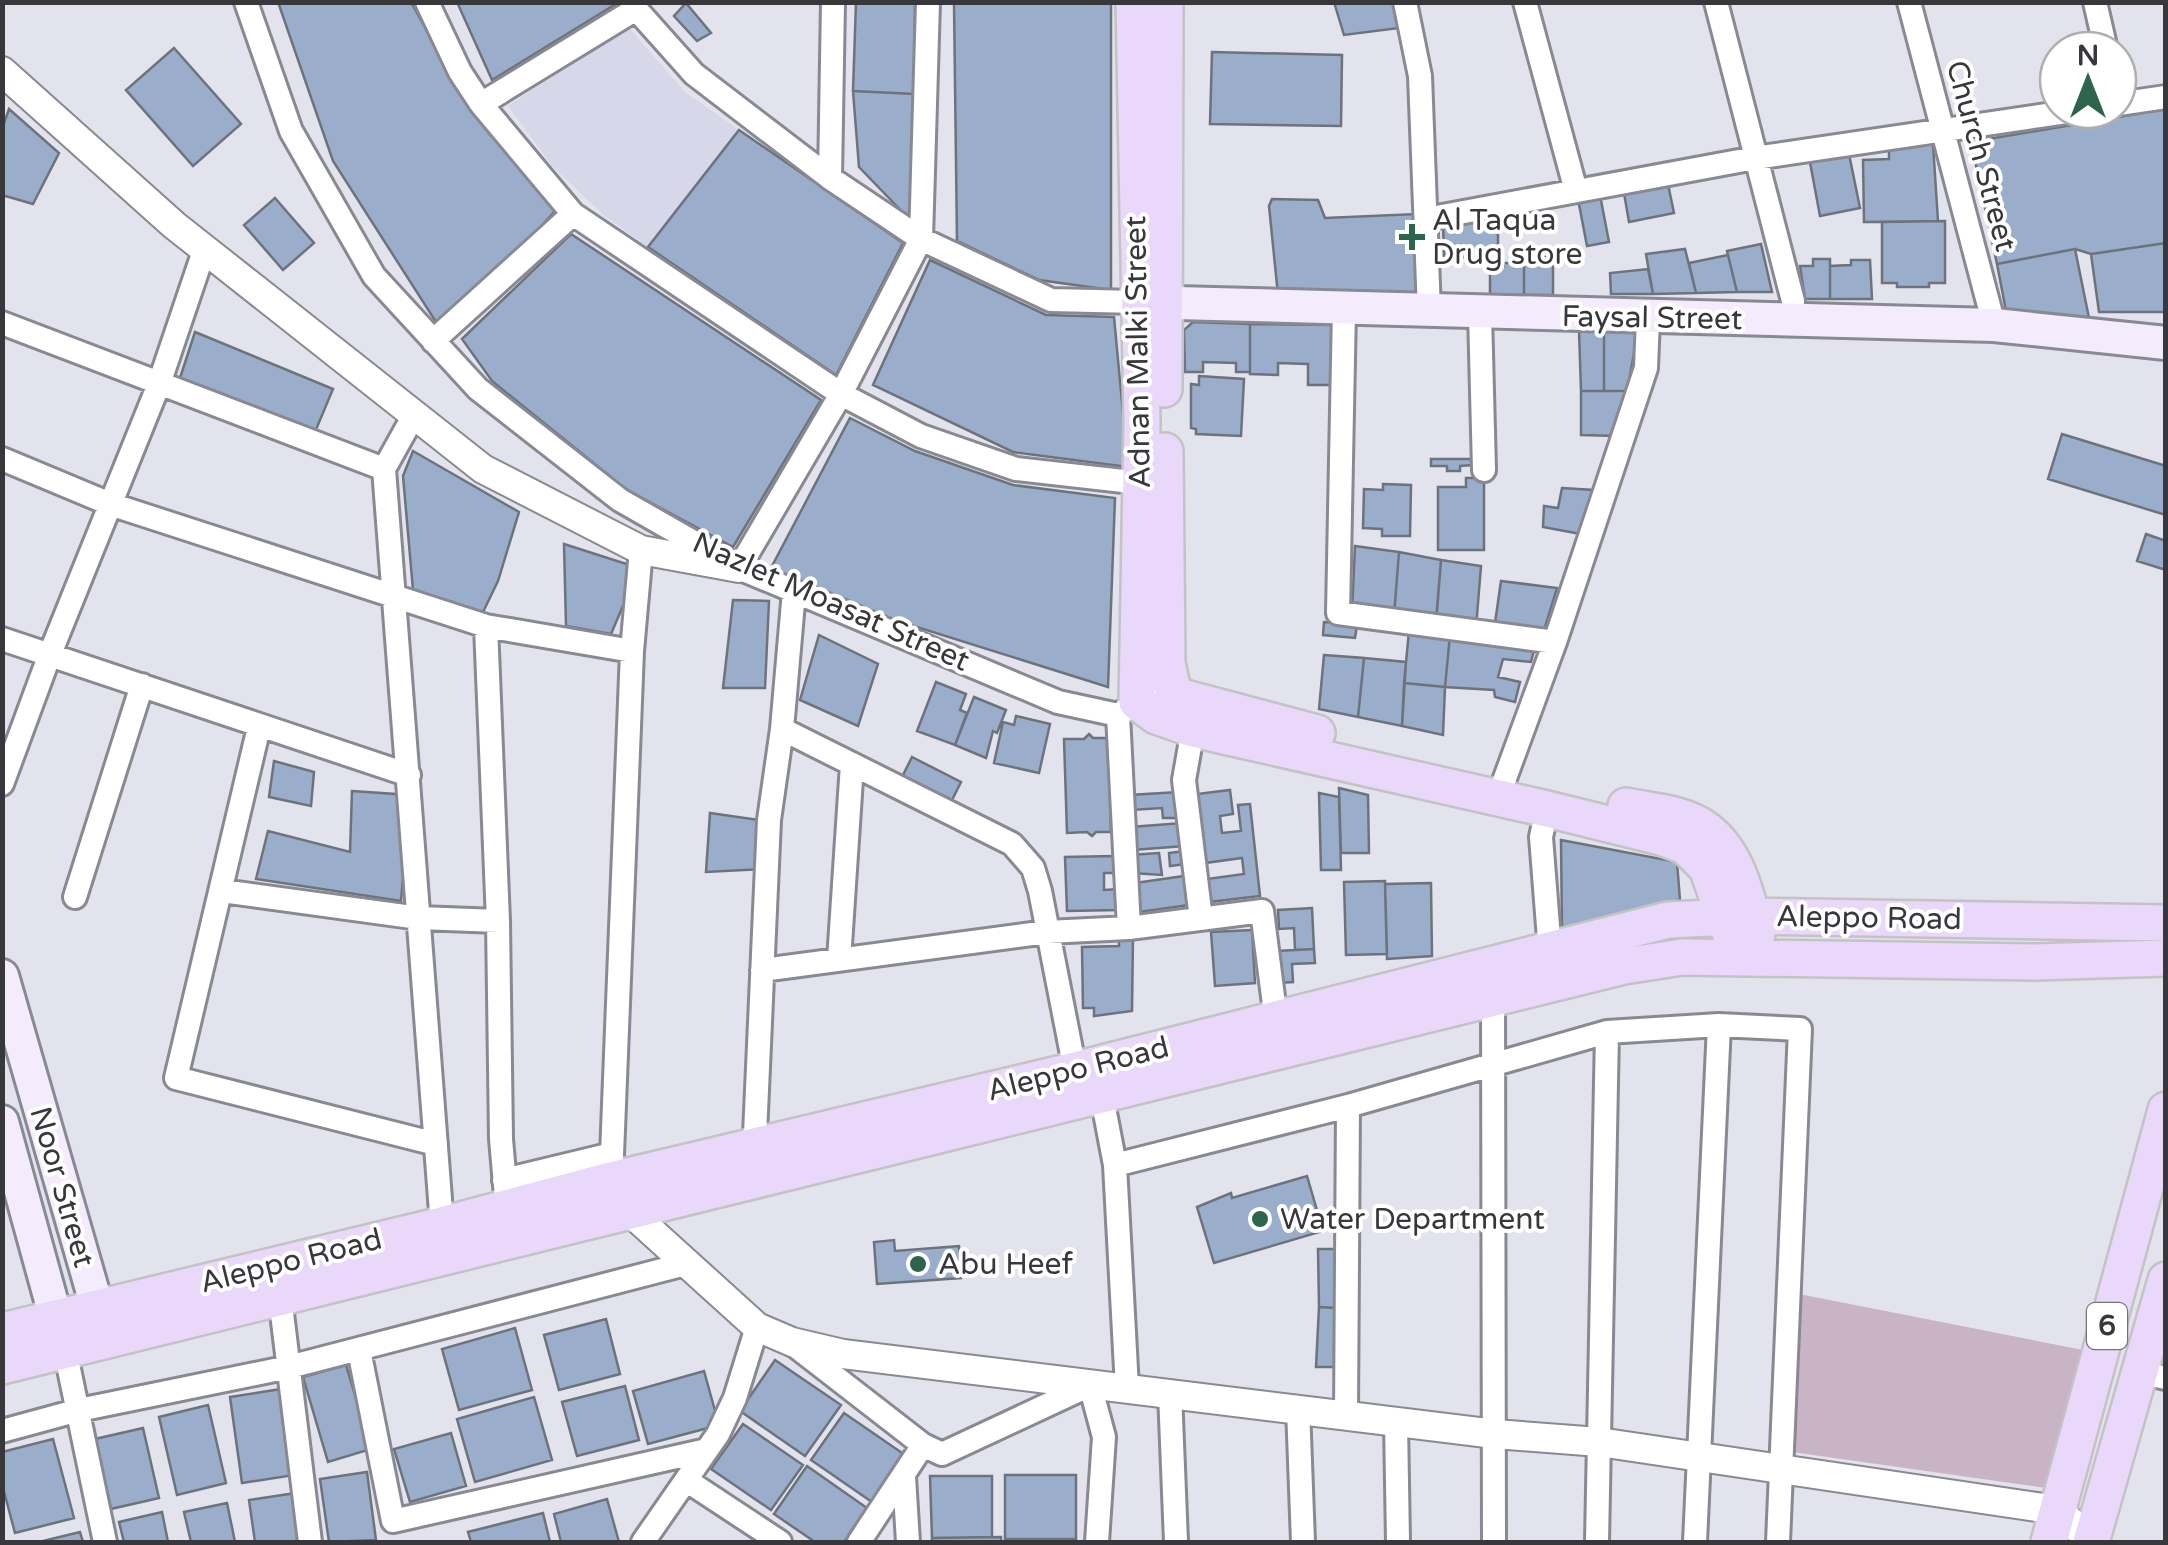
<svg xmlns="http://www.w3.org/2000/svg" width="2168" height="1545" viewBox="0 0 2168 1545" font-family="'Varela Round',sans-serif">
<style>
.built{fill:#d6d7e8}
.green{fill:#c9b4c5}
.building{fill:#9aaecc;stroke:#6d737b;stroke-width:2.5}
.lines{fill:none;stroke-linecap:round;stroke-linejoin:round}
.minor-casing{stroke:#888992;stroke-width:28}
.tertiary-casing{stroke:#888992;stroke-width:32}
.secondary-casing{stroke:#888992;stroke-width:38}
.primary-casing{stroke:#c3c3c4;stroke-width:40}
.minor{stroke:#fff;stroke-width:22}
.tertiary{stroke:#fff;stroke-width:28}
.secondary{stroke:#f4ecfd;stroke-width:32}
.primary{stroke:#e9d8fa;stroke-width:35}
.poi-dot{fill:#2d644c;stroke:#fff;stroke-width:4}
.labels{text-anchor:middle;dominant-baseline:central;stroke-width:8;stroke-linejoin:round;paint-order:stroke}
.shield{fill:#fff;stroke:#747476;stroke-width:2.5}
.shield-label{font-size:28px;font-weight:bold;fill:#38383c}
.street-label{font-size:30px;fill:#38383c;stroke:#fff}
.poi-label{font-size:30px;fill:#38383c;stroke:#fff;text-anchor:start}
</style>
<rect width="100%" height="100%" fill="#e2e3ed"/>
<!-- built -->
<path class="built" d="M628,27L685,92L739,130L648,247L605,216L553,167L508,106Z"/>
<!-- green -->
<path class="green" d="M1799,1294L2083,1350L2047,1488L1792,1452Z"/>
<!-- building -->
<path class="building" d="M278,2H411L471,111L555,211L443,333L333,161Z
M457,2H619L492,80Z
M856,2H915L914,94L853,91Z
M954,2H1111V290L1039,280L957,241Z
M1334,2H1394L1399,28L1344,35Z
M686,3L711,33L697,41L674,16Z
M174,48L241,124L193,166L126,90Z
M1212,52L1342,55L1341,126L1210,124Z
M853,91L914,94L913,223L859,167Z
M9,109L59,153L33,204L2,195V129Z
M2166,109V243L2091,254L2075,249L1997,264L1971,142Z
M739,130L903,243L836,375L648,247Z
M1933,144L1938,221L1864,222L1863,160L1889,159V145Z
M1848,149L1860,208L1820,216L1809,157Z
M1668,184L1674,213L1629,222L1624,193Z
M1600,195L1609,242L1587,246L1578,199Z
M275,198L314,243L283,270L244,225Z
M1272,199L1318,200L1325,218L1417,214L1418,299L1278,295L1269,206Z
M1498,218V250H1479V257L1444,258L1443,222H1484L1483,219Z
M1945,221V283H1929V287H1897V283H1882V222Z
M571,234L821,400L733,547L627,490L492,381L462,339Z
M2166,243V312H2099L2091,254Z
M1761,244L1772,292H1737L1727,251Z
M1685,249L1696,293L1653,294L1646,254Z
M2075,249L2089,318L2007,316L1997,264Z
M1728,255L1737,292L1696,293L1689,263Z
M1539,257H1553V295H1524V263H1539Z
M1813,259H1830V299H1805L1800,266H1813Z
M930,260L1046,315L1114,317L1128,467L1013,452L873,385Z
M1851,260H1870L1872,299H1830V266L1851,265Z
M1504,263H1524V295H1490V267L1504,266Z
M1648,269L1653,294H1611L1610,273Z
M1193,322L1250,324V372H1236V363L1203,362V372H1185L1184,330Z
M1250,324L1336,325L1335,385H1308V364L1278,363V375L1250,374Z
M1579,331H1604V391H1581Z
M1604,331L1638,332L1627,391H1604Z
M195,332L333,389L315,432L179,381Z
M1199,376L1244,379L1241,436L1196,434V429L1191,428V384L1199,385Z
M1581,391H1627L1617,436L1581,435Z
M850,418L915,451L1013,485L1115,498L1108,687L885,617L771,568Z
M2062,434L2166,466V515L2048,479Z
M413,451L519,512L498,581L483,612L413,590L403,476Z
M1431,459H1473V465L1460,466V471H1447V466H1431Z
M1466,478H1484V550H1438V487H1466Z
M1383,484L1411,485L1410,536H1382V529L1363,528L1364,489L1383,490Z
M1562,488L1594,490L1586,535L1543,527L1544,506L1558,508Z
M2146,534L2166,541V570L2137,561Z
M564,544L639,568L611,634L566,626Z
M1355,546L1399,552L1394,616L1352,612Z
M1399,552L1441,560L1436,620L1394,616Z
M1441,560L1481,566L1476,628L1436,624Z
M1501,581L1557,588L1544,630L1495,623Z
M733,600L769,601L765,688H723Z
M1324,622L1357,625L1355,638L1323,635Z
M1409,631L1450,635L1445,687L1404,683Z
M819,635L878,664L858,726L800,700Z
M1450,635L1535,646L1531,662L1503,659L1498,677L1520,682L1515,702L1495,697L1494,690L1445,687Z
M1324,655L1364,658L1358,717L1319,709Z
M1364,658L1406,662L1402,726L1358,717Z
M936,682L966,694L960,710L967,713L955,745L917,731Z
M1404,683L1445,687L1443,735L1402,726Z
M974,697L1006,710L997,733L993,731L986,758L955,745Z
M1016,716L1050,724L1039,773L994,763L1003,722L1014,725Z
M1089,734L1093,738H1108L1111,832H1096L1092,836L1087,832L1067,833L1064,739H1084Z
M912,757L961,782L951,802L902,777Z
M274,761L314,772L311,806L269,797Z
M1339,788L1368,795L1369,853H1341Z
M1230,790L1233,814L1220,816L1222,833L1241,831L1238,805L1250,804L1260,896L1209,902L1207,879L1244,874L1242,858L1205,863L1197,794Z
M352,791L410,795L401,901L256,879L268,831L350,852Z
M1178,792L1180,818H1163L1162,808L1131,810L1130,795Z
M1319,793L1339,797L1341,870H1321Z
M710,813L765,821L764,869L706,872Z
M1182,823L1184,846L1133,850L1131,827Z
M1561,840L1677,862L1680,900L1562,928Z
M1185,851L1186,864L1170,866L1169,853Z
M1159,853L1162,875L1132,873L1130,855Z
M1114,856L1115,873H1104V890L1119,889V910L1067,911L1065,857Z
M1184,876L1189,905L1139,912L1135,883Z
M1385,881L1387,954L1346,955L1344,882Z
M1431,883L1432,956L1387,959L1385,884Z
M1312,908L1314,949L1295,950L1294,928L1279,929L1278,910Z
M1252,930L1255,983L1215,986L1211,932Z
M1119,938H1133L1132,1011L1094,1016V1008H1083L1082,947L1119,946Z
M1314,949L1315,963L1292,964L1293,982L1279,983L1277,951Z
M1307,1176L1323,1231L1214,1263L1197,1207L1231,1193L1232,1198Z
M894,1240L895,1251L959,1246L961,1278L877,1284L874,1242Z
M1318,1249H1337L1336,1308L1319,1307Z
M1319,1307L1336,1308L1334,1367H1316Z
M606,1319L620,1374L559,1390L544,1335Z
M515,1328L532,1390L459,1410L442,1349Z
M775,1360L841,1405L805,1456L740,1411Z
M346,1365L371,1449L328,1462L303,1377Z
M704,1371L719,1425L648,1444L633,1391Z
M625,1386L639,1440L577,1456L562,1402Z
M281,1389L294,1475L242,1483L230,1397Z
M534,1397L552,1460L475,1482L457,1419Z
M208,1405L226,1483L177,1495L159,1417Z
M844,1413L905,1455L872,1502L811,1460Z
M743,1424L803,1465L771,1510L711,1469Z
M143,1428L159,1498L111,1509L95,1439Z
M451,1433L466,1486L410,1502L394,1449Z
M53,1439L74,1518L15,1533L2,1484V1452Z
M807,1466L867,1508L844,1542H815L774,1514Z
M367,1472L376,1540L329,1542L320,1479Z
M1005,1475H1076V1539H1005Z
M930,1476H992V1537L932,1538Z
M296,1493L303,1542H255L249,1500Z
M607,1499L619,1542H561L554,1514Z
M227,1503L235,1542H191L184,1512Z
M162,1512L168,1542H124L119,1522Z
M543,1513L550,1542H471L468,1532Z
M80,1532L83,1542H39Z
M1001,1537V1542H932V1538Z"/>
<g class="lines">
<defs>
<path id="minor" d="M246,2L291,131L374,276L478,389L620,500L739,568L1058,702L1118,715L1137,702L1150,700
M427,2L460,72L481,104L573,214L841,394L921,436L1016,469L1141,483
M634,2L636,9L694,74L830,178L921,239L1051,300L1138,302
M1405,2L1420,76L1429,311
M1525,2L1576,191
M1716,2L1793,301L1792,321
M1909,2L1994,325
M2095,2L2106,50
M481,104L636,9
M2118,104L2166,97
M830,178L833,2
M1426,219L1755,158L2080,110
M1344,309L1338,613L1555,642
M1480,313L1484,470
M2,323L384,469
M433,341L573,214
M414,415L384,469L442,1225
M2,459L110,504L486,626L632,651
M739,568L841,394L921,239L928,2
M486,626L498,921L501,1139L507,1208
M2,639L409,775
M1118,715L1129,928
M259,727L176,1078L436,1144
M782,729L1012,844L1033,868L1040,891L1075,1070L1102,1097L1115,1165L1127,1388
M1193,729L1184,780L1201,919
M1504,781L1555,642L1646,368L1648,318
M2,784L50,654L159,384L205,248
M1547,809L1541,837L1550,952
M222,891L419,918L498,921
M75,897L142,685
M839,960L852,764
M762,970L1047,932L1129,928L1262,911L1276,1020
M1493,999L1494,1542
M754,1157L769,820L782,729L794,591
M1115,1165L1348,1106L1607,1032L1719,1025L1800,1029L1778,1542
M504,1180L612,1154
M611,1180L632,651L641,550
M280,1297L310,1542
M794,1345L923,1445L942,1454L1090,1385L1104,1437L1097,1542
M65,1350L105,1542
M359,1350L393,1521L707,1450
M2139,1372L2166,1378
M1170,1393L1176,1542
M1298,1408L1303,1542
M1346,1415L1348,1106
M1396,1422L1398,1542
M2,1431L79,1410L289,1367L689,1263
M904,1477L908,1542
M686,1480L780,1542
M643,1542L718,1434L735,1398L757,1327
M859,1542L923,1445
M1597,1542L1607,1032
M1695,1542L1719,1025"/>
<path id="tertiary" d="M2,71L174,225L483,469L641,550L739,568
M629,1211L757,1327L792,1342L843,1354L1495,1434L1599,1442L2057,1510L2094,1542"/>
<path id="secondary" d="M1138,302L1994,325L2166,343
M2,976L104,1331
M2,1122L63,1344"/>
<path id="primary" d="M1134,2L1142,421L1137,702L1156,716L1193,729L1547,809L1661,837L1685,846L1707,868L1732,938
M1164,389L1165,2
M1165,451L1167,663L1174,695L1317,733
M1626,806C1651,811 1686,813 1707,830C1738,853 1747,899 1757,934
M2,1331L442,1225L611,1180L1075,1070L1668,920L1752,916L2166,923
M2,1366L1624,966L1682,957L2035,962L2166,958
M2049,1542L2166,1110
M2091,1542L2166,1280"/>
</defs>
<!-- minor casing -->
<use href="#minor" class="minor-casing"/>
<!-- tertiary casing -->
<use href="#tertiary" class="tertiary-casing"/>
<!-- secondary casing -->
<use href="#secondary" class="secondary-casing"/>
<!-- primary casing -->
<use href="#primary" class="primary-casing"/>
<!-- minor -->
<use href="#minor" class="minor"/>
<!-- tertiary -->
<use href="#tertiary" class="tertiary"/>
<!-- secondary -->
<use href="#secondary" class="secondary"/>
<!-- primary -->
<use href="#primary" class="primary"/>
</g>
<!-- markers -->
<g class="poi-dot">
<path d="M1407 222h10v10h10v10h-10v10h-10v-10h-10v-10h10z"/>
<circle cx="1260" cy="1219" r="10"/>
<circle cx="918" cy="1264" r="10"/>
</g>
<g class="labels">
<!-- shield labels -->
<rect class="shield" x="2087" y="1303" width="40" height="46" rx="8"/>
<g class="shield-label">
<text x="2107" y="1326">6</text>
</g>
<!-- street labels -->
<g class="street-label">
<text transform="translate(1981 156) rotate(75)">Church Street</text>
<text transform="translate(1652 318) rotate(1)">Faysal Street</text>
<text transform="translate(1138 352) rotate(-91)">Adnan Malki Street</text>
<text transform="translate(831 602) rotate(24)">Nazlet Moasat Street</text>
<text transform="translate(1869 918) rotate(1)">Aleppo Road</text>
<text transform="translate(1078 1069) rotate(-14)">Aleppo Road</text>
<text transform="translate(62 1187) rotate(74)">Noor Street</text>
<text transform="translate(291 1261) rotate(-14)">Aleppo Road</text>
</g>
<!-- poi labels -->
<g class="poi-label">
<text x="1432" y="220">Al Taqua<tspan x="1432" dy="34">Drug store</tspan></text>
<text x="1280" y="1219">Water Department</text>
<text x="938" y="1264">Abu Heef</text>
</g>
</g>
<!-- border -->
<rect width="2168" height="1545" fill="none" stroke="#38383c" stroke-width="10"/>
<!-- north arrow -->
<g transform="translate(2088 80)"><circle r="48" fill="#ffffff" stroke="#afafb1" stroke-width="2.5"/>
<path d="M0-8L18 38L0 25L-18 38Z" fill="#2d644c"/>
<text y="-15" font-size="28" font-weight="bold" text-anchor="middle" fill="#38383c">N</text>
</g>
</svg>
